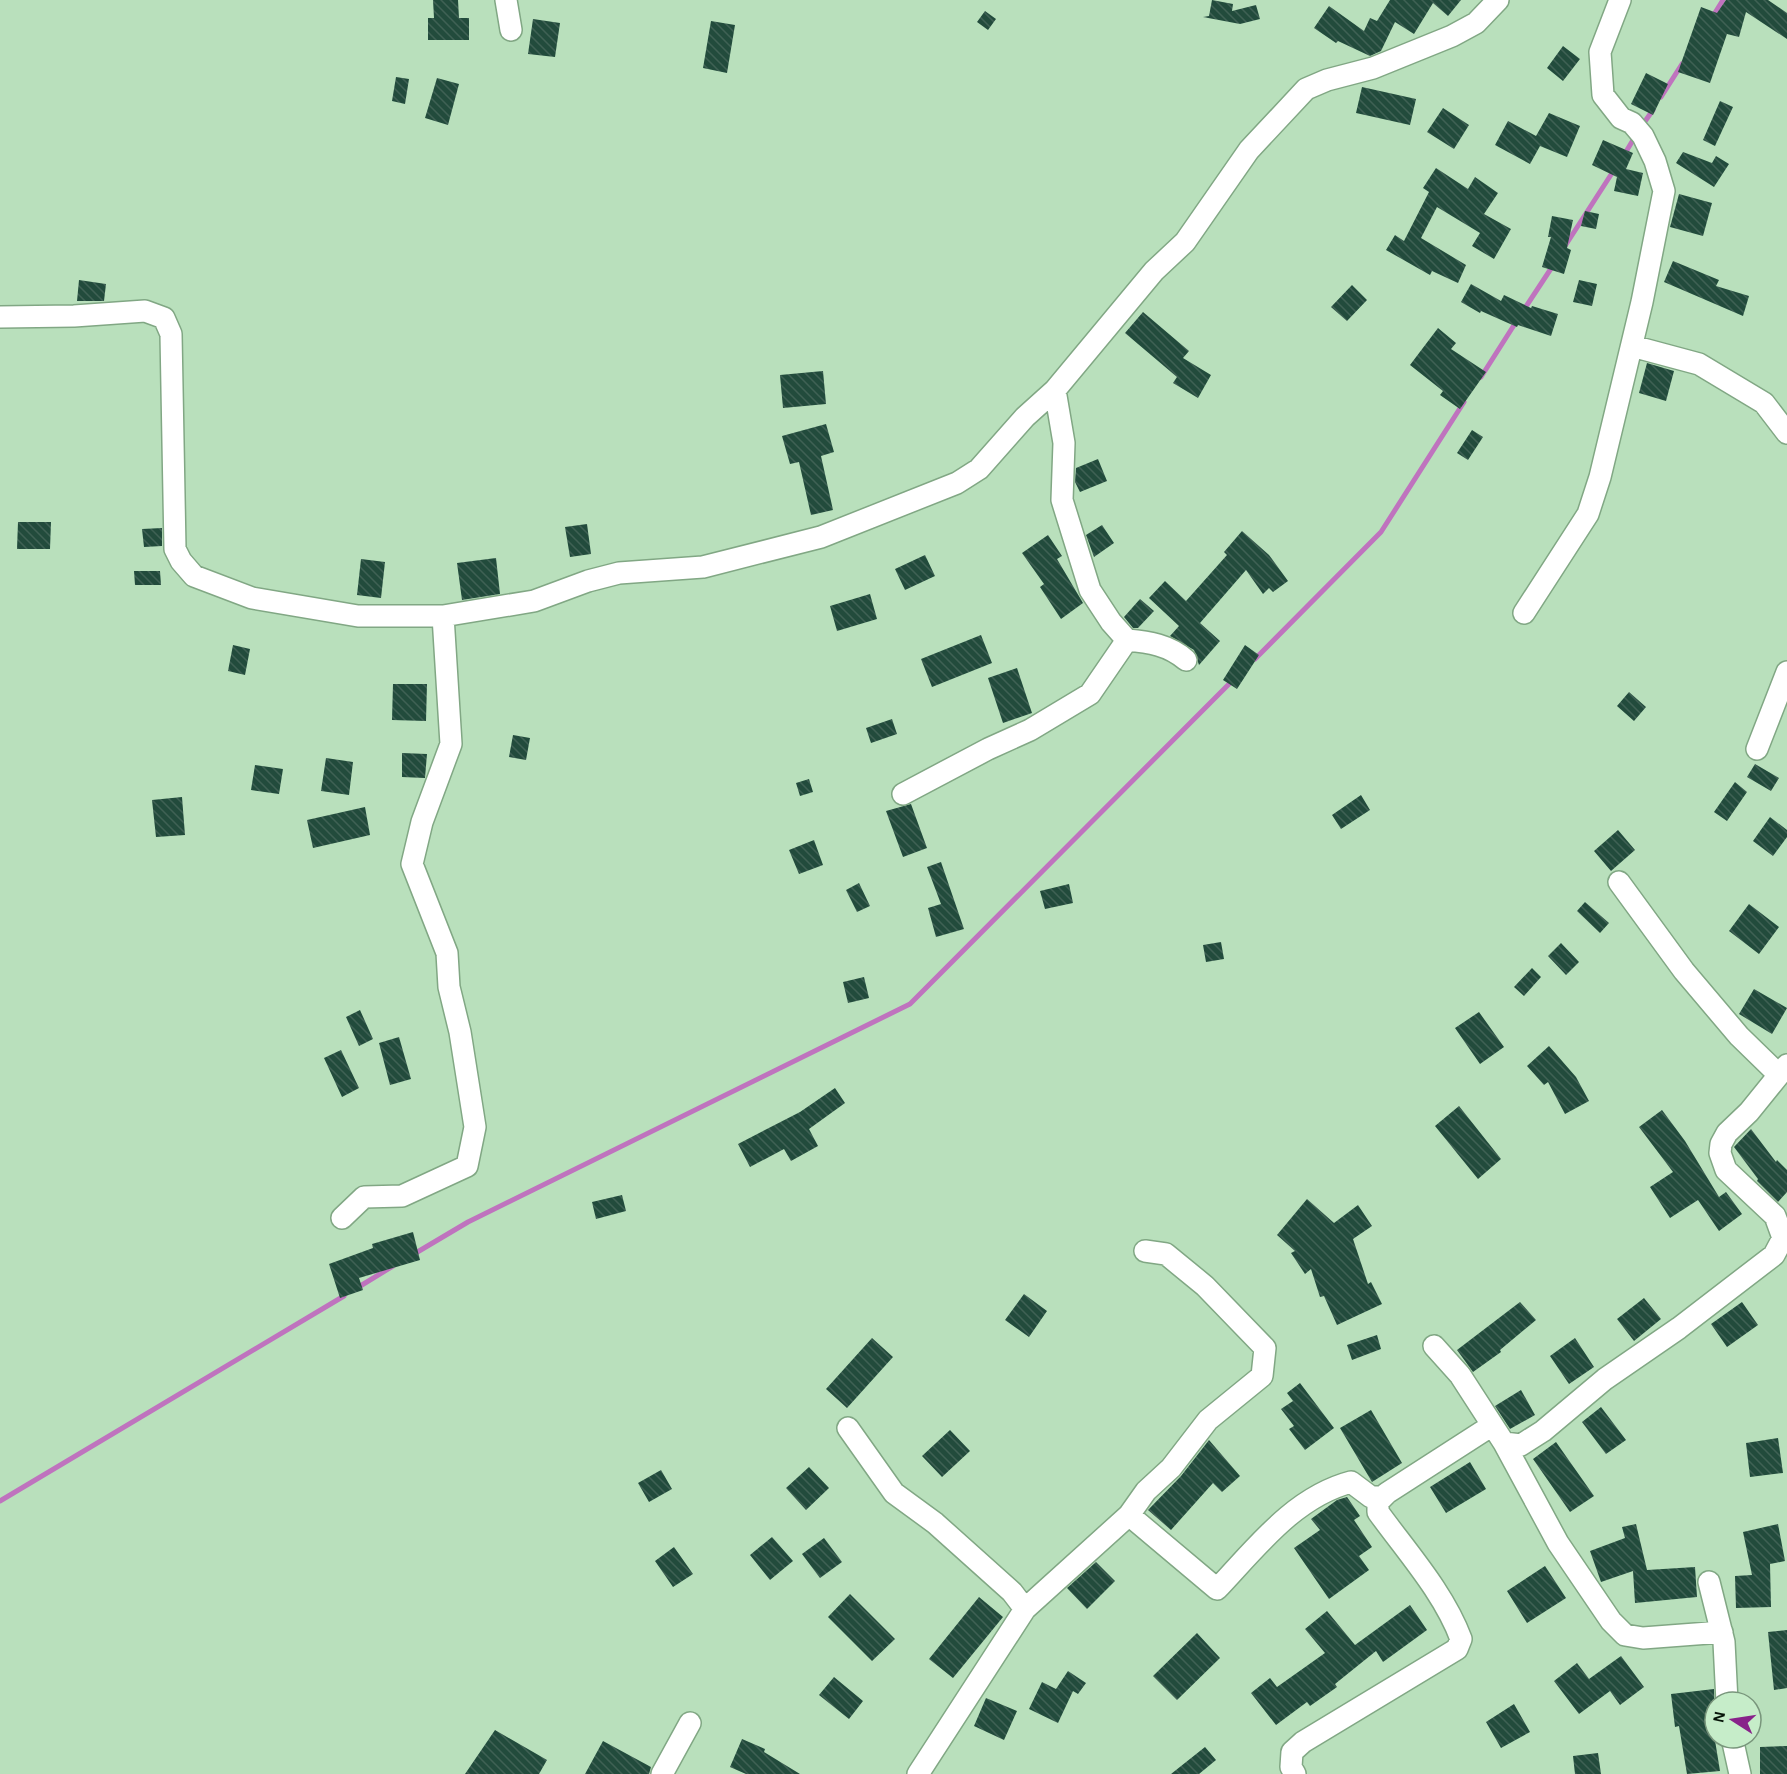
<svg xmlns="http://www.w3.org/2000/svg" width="1787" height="1774" viewBox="0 0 1787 1774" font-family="'Alegreya Sans',sans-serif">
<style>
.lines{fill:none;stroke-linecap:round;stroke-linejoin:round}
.stream{stroke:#bf73be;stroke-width:5}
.building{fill:url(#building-back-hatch)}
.street-casing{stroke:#81a784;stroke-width:24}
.street{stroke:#fff;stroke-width:21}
</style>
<defs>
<pattern id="building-back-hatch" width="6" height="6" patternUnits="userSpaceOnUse" patternTransform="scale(1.5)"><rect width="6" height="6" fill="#224b3c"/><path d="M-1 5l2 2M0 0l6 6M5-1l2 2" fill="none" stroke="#3f6154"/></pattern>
</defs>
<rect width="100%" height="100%" fill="#b9e0bc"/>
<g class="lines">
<!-- stream -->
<path class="stream" d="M1713,16L1723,0
M1661,97L1682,64
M1641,127L1653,110
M1624,155L1636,135
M1565,246L1614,170
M1523,311L1554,264
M1481,377L1516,322
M1255,659L1381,532L1464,402
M414,1254L468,1222L910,1004L1233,680
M357,1288L393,1266
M0,1501L344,1296"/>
</g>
<!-- building -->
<path class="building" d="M433,0H458L459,18H469V40H428V18H434Z
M1212,0L1233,4L1232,11L1256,5L1260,19L1240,24L1203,17L1209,16Z
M1390,0H1461L1448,16L1433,3L1414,34L1395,22L1381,51L1370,56L1338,41L1336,43L1314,28L1329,6L1364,31L1370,18L1377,21Z
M1726,0H1768L1787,13V39L1746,12L1739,37L1727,34L1710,83L1678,72L1701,7L1717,13Z
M985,11L996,19L988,30L977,22Z
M533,19L560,23L555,57L528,54Z
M711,21L735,25L727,73L703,68Z
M1563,46L1580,59L1563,81L1547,68Z
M1646,73L1668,84L1653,115L1631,104Z
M396,77L409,79L405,104L392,101Z
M437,78L459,84L448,125L425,118Z
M1362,87L1416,99L1410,125L1356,113Z
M1720,101L1733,107L1715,146L1703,140Z
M1443,108L1469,125L1454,149L1427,132Z
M1549,113L1580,126L1567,157L1540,146L1530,164L1495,145L1508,121L1536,136Z
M1603,140L1633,153L1626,169L1643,173L1638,196L1614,191L1617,177L1592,165Z
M1683,152L1712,163L1716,156L1729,164L1714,187L1676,163Z
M1436,168L1468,189L1475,177L1498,193L1484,214L1511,229L1494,259L1472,246L1480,233L1437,207L1421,238L1466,265L1458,283L1432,271L1430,275L1386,250L1395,235L1404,241L1429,192L1423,188Z
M1679,194L1712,203L1703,236L1670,227Z
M1585,211L1599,214L1596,229L1581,226Z
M1552,216L1573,220L1567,248L1571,250L1564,274L1542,267L1551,237H1548Z
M1673,261L1719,280L1716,286L1749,296L1743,316L1664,282Z
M79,280L106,284L104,301H77Z
M1579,280L1597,284L1592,306L1573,302Z
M1471,284L1501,301L1504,295L1531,308L1532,306L1558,314L1551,336L1518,325L1517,327L1481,311L1480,313L1461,302Z
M1352,285L1367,300L1347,321L1331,307Z
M1143,312L1189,351L1183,358L1211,375L1198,398L1173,383L1177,377L1125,333Z
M1438,328L1456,343L1451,349L1486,372L1460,409L1440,395L1443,391L1410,365Z
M1647,363L1674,371L1666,401L1639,393Z
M823,371L826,404L783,408L780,375Z
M826,424L834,452L821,456L833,510L811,515L799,462L790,464L782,436Z
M1472,430L1483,437L1468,460L1457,453Z
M1098,459L1107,481L1080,492L1075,482L1076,468Z
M18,522H51L50,549H17Z
M587,524L591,554L570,557L565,527Z
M1102,525L1114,543L1094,557L1086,535Z
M162,528V546L144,547L142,529Z
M1242,531L1269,555L1288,581L1273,592L1269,588L1263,594L1246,570L1200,623L1220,641L1199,665L1194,650L1170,636L1179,626L1149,598L1165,581L1186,601L1227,555L1224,552Z
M1048,535L1062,556L1057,559L1083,603L1061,619L1040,587L1044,584L1022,553Z
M925,555L935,576L905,590L895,569Z
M496,558L500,594L462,600L457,563Z
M361,559L385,562L381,598L357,595Z
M134,571H160L161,585H135Z
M870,594L877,619L837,631L830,606Z
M1140,599L1154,611L1138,628H1133L1124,617Z
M981,635L992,663L932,687L921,659Z
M233,645L250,649L245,675L228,671Z
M1245,645L1259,655L1237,689L1223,680Z
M1017,668L1032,713L1003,723L988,678Z
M393,684H427L426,721L392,720Z
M1629,692L1646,707L1634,721L1617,706Z
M892,719L897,734L871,743L866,728Z
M513,735L530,738L526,760L509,757Z
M402,753L427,754L425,778L402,777Z
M326,758L353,762L349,795L321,791Z
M1755,764L1779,778L1771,791L1747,777Z
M255,765L283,769L279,794L251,790Z
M809,779L813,792L800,796L796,783Z
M1735,782L1747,792L1727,821L1714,812Z
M1361,795L1370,810L1341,829L1332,815Z
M182,797L185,835L156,837L152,800Z
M911,804L927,848L903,857L886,811Z
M365,807L370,835L313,848L307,820Z
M1770,817L1787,830V837L1773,856L1753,841Z
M1618,830L1635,850L1611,871L1594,851Z
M814,840L823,865L799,874L789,850Z
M941,862L964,929L936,937L928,908L941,904L927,867Z
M859,883L870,906L857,912L846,890Z
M1069,884L1073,903L1045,909L1040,891Z
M1585,902L1609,923L1600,933L1577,911Z
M1749,904L1779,927L1759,954L1729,931Z
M1221,942L1224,959L1206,962L1203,945Z
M1561,943L1579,962L1566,975L1548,956Z
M1532,968L1541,977L1524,996L1514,987Z
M864,977L869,998L848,1003L843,982Z
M1754,989L1787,1008L1772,1034L1739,1014Z
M360,1010L373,1039L359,1046L346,1017Z
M1479,1012L1504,1047L1480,1064L1455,1028Z
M399,1037L411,1079L390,1085L379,1043Z
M1549,1046L1576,1077L1589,1101L1565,1114L1548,1082L1544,1085L1527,1066Z
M341,1050L359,1088L342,1097L324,1058Z
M835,1088L845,1103L809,1129L818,1146L791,1161L784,1149L750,1167L738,1144L800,1112Z
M1459,1106L1501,1159L1478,1179L1435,1126Z
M1662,1110L1685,1141L1719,1197L1726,1192L1742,1214L1719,1231L1698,1200L1670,1218L1650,1187L1673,1172L1639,1127Z
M1751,1129L1776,1162L1777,1160L1787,1170V1192L1778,1202L1757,1181L1758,1179L1734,1147Z
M622,1195L626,1211L596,1219L592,1202Z
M1307,1199L1334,1223L1358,1205L1372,1226L1353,1239L1368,1284L1371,1282L1382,1304L1337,1325L1324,1296L1320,1297L1311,1269L1305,1274L1291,1253L1295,1251L1277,1235Z
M413,1232L420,1260L359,1278L363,1290L340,1298L329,1264L373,1248L372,1244Z
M1024,1294L1047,1311L1029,1337L1005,1320Z
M1644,1298L1661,1319L1634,1341L1617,1319Z
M1520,1302L1536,1320L1500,1350L1501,1352L1473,1372L1457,1350Z
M1742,1302L1758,1325L1727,1347L1711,1324Z
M1377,1335L1381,1349L1352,1360L1347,1345Z
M872,1338L893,1357L847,1408L826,1389Z
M1575,1338L1594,1367L1569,1384L1550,1356Z
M1300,1383L1334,1428L1305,1450L1289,1429L1294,1426L1281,1409L1293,1401L1287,1393Z
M1521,1390L1535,1415L1510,1429L1495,1406Z
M1601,1407L1626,1440L1606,1454L1582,1422Z
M1371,1410L1402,1463L1372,1482L1340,1428Z
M950,1430L970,1451L942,1477L922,1456Z
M1778,1438L1783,1473L1750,1477L1746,1443Z
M1209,1440L1240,1476L1222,1492L1213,1483L1171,1530L1148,1510L1181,1476Z
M1556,1442L1594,1496L1570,1512L1533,1459Z
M1470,1462L1486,1489L1446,1513L1430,1487Z
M809,1467L829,1488L806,1510L786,1488Z
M661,1470L672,1489L649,1502L638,1483Z
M1347,1497L1360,1516L1354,1520L1372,1547L1359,1556L1369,1570L1329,1599L1294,1548L1320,1530L1311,1519L1337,1500Z
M1636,1524L1647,1570L1695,1567L1697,1597L1635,1603L1633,1571L1601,1582L1590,1551L1625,1538L1622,1527Z
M1778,1524L1785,1561L1770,1564L1771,1607L1736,1608L1735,1576L1752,1575L1743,1532Z
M772,1537L793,1561L770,1580L750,1555Z
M824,1538L842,1562L820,1578L802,1554Z
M674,1547L693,1574L673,1587L655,1561Z
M1096,1562L1115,1581L1087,1609L1067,1588Z
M1545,1566L1566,1598L1527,1623L1507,1591Z
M850,1594L895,1639L872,1661L828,1617Z
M979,1597L1003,1617L953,1678L929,1659Z
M1410,1605L1427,1630L1383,1662L1376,1651L1335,1684L1337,1687L1310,1706L1307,1702L1276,1725L1251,1693L1270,1678L1277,1687L1325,1653L1305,1629L1327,1611L1355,1645Z
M1787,1630V1688L1774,1690L1768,1632Z
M1197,1633L1220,1658L1177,1700L1153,1676Z
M1621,1656L1644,1687L1620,1705L1610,1691L1579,1714L1554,1681L1577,1663L1589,1679Z
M1068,1671L1086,1683L1078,1694L1073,1691L1058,1723L1029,1709L1042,1682L1056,1689Z
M834,1677L863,1701L849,1719L819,1695Z
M1714,1689L1715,1722H1712L1720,1771L1687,1774L1679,1726L1675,1727L1671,1694Z
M986,1698L1017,1711L1004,1740L974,1726Z
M1514,1704L1530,1732L1501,1748L1486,1722Z
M495,1730L547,1760L539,1774H465Z
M742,1739L765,1749L764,1752L800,1774H746L730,1767Z
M603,1741L651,1767L649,1774H585Z
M1787,1746V1774H1760V1747Z
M1205,1747L1216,1760L1199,1774H1171Z
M1598,1753L1601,1774H1575L1573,1756Z"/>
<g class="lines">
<defs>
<path id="street" d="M506,0L511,30
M0,317L74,316L145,311L164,318L171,334L175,549L181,561L194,576L252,598L358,616H443L534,601L588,581L619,573L703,567L821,537L957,483L979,469L1025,417L1055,390L1154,271L1185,242L1249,150L1306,89L1327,80L1373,68L1452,36L1476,23L1498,0
M1632,346L1699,364L1764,403L1787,433
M1055,390L1064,443L1062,500L1090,590L1111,622L1127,640C1149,642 1169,645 1186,660
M1524,613L1588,514L1600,477L1642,302L1664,191L1655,161L1643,136L1632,123L1621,118L1603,95L1600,52L1620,0
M1757,749L1787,672
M903,794L988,749L1030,730L1090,694L1127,640
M1619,882L1684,971L1739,1036L1779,1075
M342,1218L364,1197L402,1196L467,1166L475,1127L460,1032L449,987L447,953L412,864L422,822L451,744L443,616
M1434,1346L1460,1375L1504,1443L1521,1445L1543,1431L1605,1379L1679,1328L1774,1255L1783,1238L1775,1216L1726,1170L1720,1153L1721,1144L1727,1133L1749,1112L1787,1065
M848,1428L894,1493L935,1523L1012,1592L1025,1609
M1504,1443L1558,1543L1611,1621L1625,1635L1643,1638L1722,1632
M1129,1515L1217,1589C1256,1548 1294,1497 1351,1482L1371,1497H1383
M1709,1582L1724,1642L1727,1702
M1732,1738L1740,1774
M662,1774L690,1723
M918,1774L1025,1609L1129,1515L1146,1491L1171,1468L1208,1420L1262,1376L1265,1348L1205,1286L1166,1254L1145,1251
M1295,1774L1291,1767L1292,1752L1303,1742L1457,1649L1461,1639C1444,1593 1407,1552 1378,1512V1502L1387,1493L1491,1426"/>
</defs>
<!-- street casing -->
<use href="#street" class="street-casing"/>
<!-- street -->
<use href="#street" class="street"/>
</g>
<!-- north arrow -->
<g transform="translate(1733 1720) rotate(282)"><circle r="28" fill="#c6edc9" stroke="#79967c" stroke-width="1.5"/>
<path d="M0-4.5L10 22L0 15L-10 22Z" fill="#88228a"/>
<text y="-9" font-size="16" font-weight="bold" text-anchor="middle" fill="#061408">N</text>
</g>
</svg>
